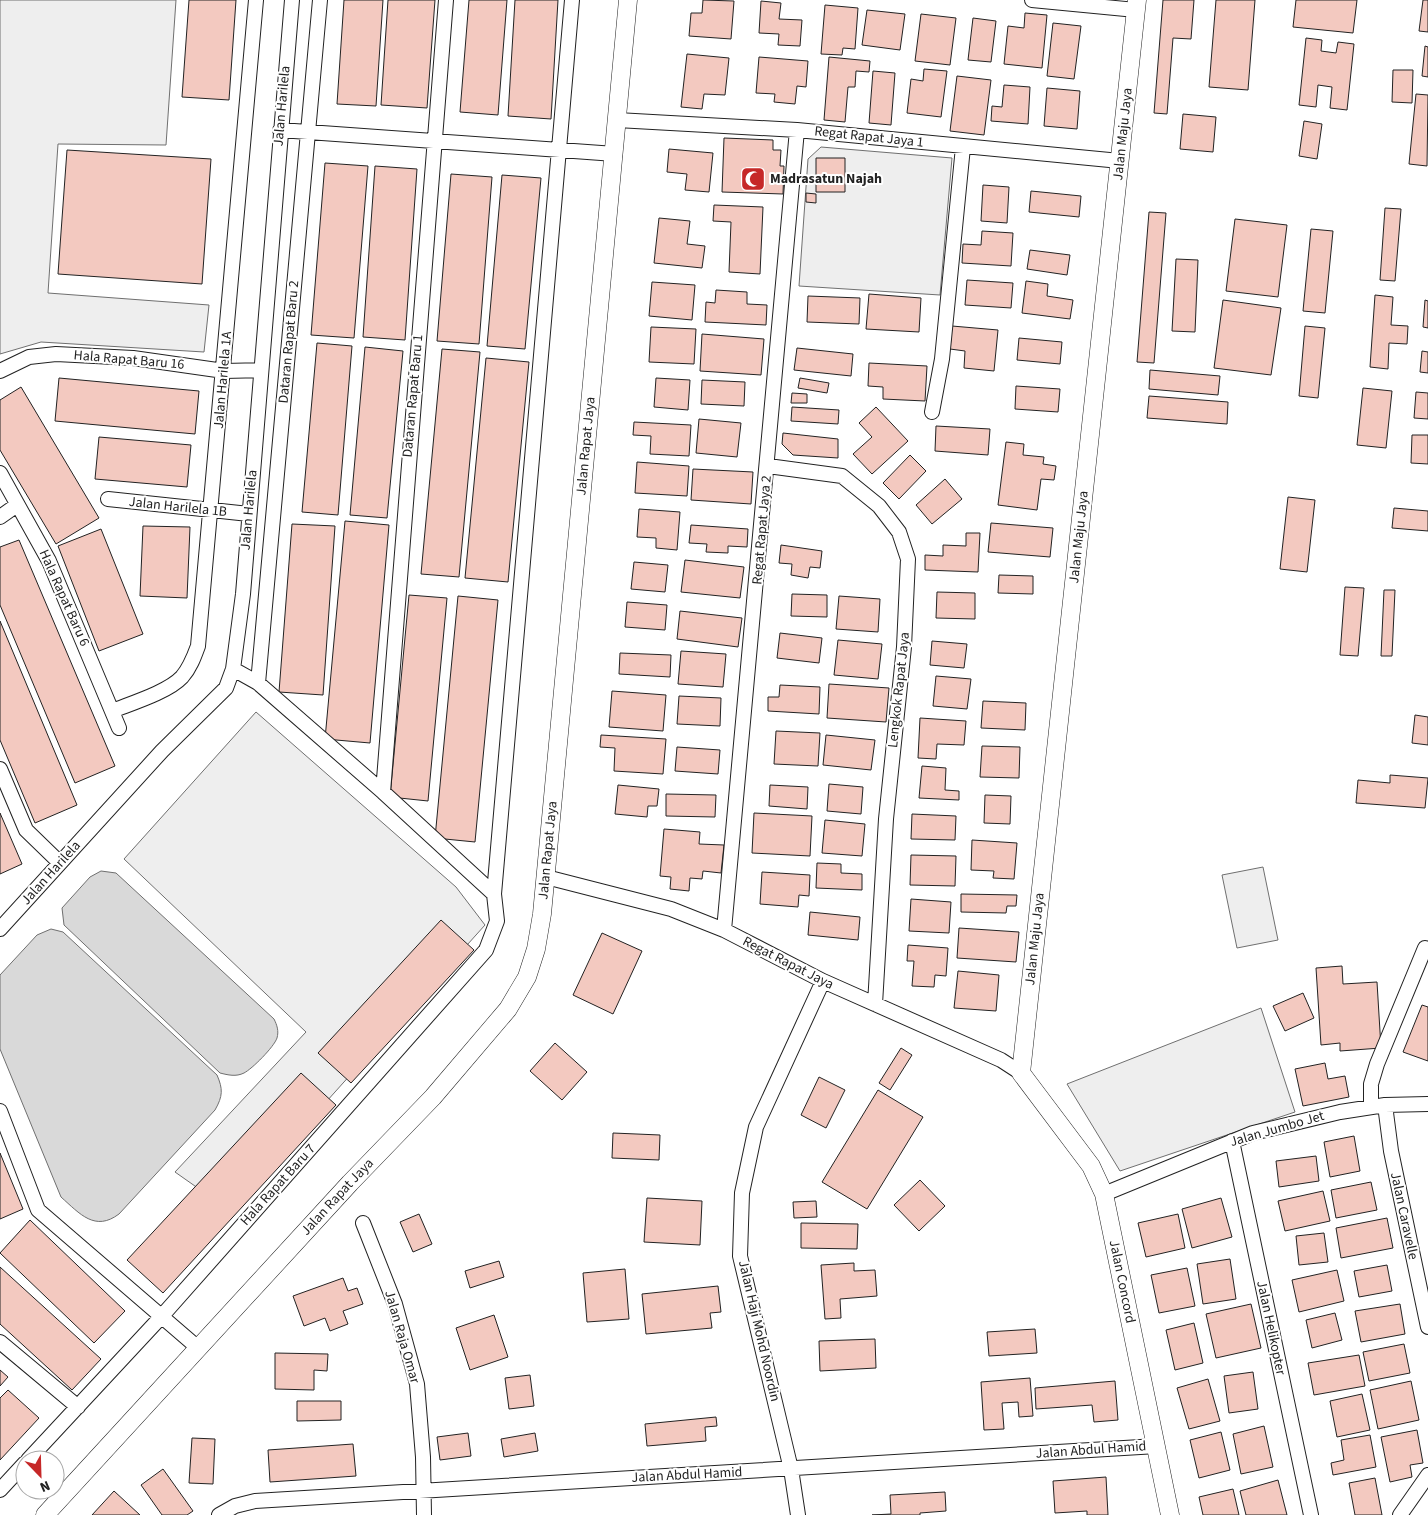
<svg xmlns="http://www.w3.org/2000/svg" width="1428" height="1515" viewBox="0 0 1428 1515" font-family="'Source Sans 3',sans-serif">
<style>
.green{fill:#eee;stroke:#6f6f6f}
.water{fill:#d9d9d9;stroke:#6f6f6f}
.building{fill:#f3c9c0;stroke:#222}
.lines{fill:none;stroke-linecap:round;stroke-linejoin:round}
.minor-casing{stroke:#222;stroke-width:16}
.tertiary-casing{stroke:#222;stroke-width:19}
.minor{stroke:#fff;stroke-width:14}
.tertiary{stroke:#fff;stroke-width:18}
.labels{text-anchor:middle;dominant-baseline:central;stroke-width:4;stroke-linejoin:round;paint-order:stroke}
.street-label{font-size:14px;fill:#222;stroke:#fff}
.poi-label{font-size:14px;font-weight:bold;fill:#222;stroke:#fff;text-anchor:start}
</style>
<rect width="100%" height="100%" fill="#fff"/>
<!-- green -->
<path class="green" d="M0,0H176L166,145L58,144L48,293L209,305L204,352L41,342L0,354Z
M821,147L952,158L940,295L799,286L808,159Z
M256,712L456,887L485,925L229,1210L175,1172L306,1032L124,859Z
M1263,867L1278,940L1237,948L1222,875Z
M1261,1008L1295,1112L1120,1171L1067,1084Z"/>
<!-- water -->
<path class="water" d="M101,871L116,873L274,1019C277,1025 279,1031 277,1038C274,1047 252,1069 244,1073C236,1077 228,1075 220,1073L64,925L62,908L90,877Z
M51,929L63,932L217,1075C223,1089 223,1096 215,1110L119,1214C95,1232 80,1214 61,1197L0,1049V975L37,935Z"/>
<!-- building -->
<path class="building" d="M189,0H236L229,100L182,97Z
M344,0H383L376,106L337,104Z
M388,0H435L427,108L381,105Z
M469,0H507L498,115L460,112Z
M515,0H558L551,119L508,116Z
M703,0L734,1L731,39L689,36L691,13H702Z
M1163,0H1194L1191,39L1173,38L1167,114L1154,113Z
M1216,0H1255L1248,90L1209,87Z
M1296,0H1357L1353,33L1293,27Z
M1423,0H1428V32L1419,31Z
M761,1L781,3L779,19L802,20L800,46L778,45L779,34L759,33Z
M825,5L858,8L855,49L843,48L842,55L821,54Z
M867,10L905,14L900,50L862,45Z
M1025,13L1047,15L1042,68L1004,64L1008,26L1024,28Z
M921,14L956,18L950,65L915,61Z
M973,18L996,21L991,62L968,60Z
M1053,23L1081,26L1074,79L1047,76Z
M1306,38L1322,40L1321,51L1336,53L1338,42L1354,44L1347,110L1330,108L1332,87L1318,85L1316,107L1299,105Z
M1425,46L1428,47V77L1422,76Z
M687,54L729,58L725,95L704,94L702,109L681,107Z
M759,57L808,61L806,87L797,86L795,104L774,102L775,94L756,93Z
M829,57L870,61L869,72L856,71L855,87H848L845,122L824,120Z
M924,69L947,71L941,117L907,113L911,79L923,81Z
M1393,70H1413L1412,103L1392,102Z
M873,71L895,73L891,125L869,123Z
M957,76L991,80L984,135L950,131Z
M1004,85L1030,87L1028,124L991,121L992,106L1002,107Z
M1047,88L1080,91L1077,129L1044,126Z
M1416,94L1428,95L1427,166L1409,164Z
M1183,114L1216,117L1213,152L1180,149Z
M1304,121L1322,124L1317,159L1299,156Z
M724,138L773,140V150H781L780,166H784L783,194L722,192Z
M669,149L713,153L709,192L685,190L687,174L667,172Z
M67,150L211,159L202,284L58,274Z
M816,158H845V192H816Z
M325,163L368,166L354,338L311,335Z
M375,166L417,169L405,340L363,337Z
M451,174L492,177L479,344L437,341Z
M502,175L541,178L525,349L487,346Z
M983,185L1009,187L1007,223L981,221Z
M1031,191L1081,196L1079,217L1029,212Z
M806,193L816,194V203L806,202Z
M714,205L763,207L760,274L729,272L731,222L713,221Z
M1385,208L1401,209L1395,281L1380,280Z
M1149,212L1166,213L1154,363L1137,362Z
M659,218L690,221L687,244L705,246L702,268L654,263Z
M1235,219L1287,225L1278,297L1226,291Z
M1311,229L1333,231L1325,313L1303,311Z
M982,231L1013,233L1011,266L962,263L963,244L981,245Z
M1030,250L1070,255L1067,275L1027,269Z
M1176,259L1198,260L1195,332L1172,331Z
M967,280L1013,283L1011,308L965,305Z
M1026,281L1048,284L1047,296L1073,300L1070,319L1022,313Z
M652,282L695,285L692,320L649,316Z
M716,290L747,292V304L767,305L766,325L705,322L706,302L715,303Z
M869,294L921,298L919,332L866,329Z
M1375,295L1393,297L1391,325L1408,326L1407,344L1389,343L1388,369L1370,367Z
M808,296L860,298L859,324L807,322Z
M1223,300L1281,308L1271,375L1214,368Z
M1425,300L1428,301V328L1423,327Z
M952,326L998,330L994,371L964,368L965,351L950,349Z
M1305,326L1325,328L1318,398L1299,396Z
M651,327L696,329L694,364L649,362Z
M702,334L764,339L761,375L700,371Z
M1019,338L1062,342L1060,364L1017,360Z
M317,343L352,346L338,515L302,512Z
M365,347L403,351L387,518L350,515Z
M797,348L853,354L851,376L794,370Z
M442,349L480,352L459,577L421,574Z
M1422,351L1428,352V373L1420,372Z
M486,358L529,362L508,582L465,578Z
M869,363L927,366L925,401L883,399V387L868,386Z
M1150,370L1220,376L1218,395L1149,389Z
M59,378L199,391L195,434L55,421Z
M656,378L690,380L688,410L654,407Z
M800,378L829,383L827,393L798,388Z
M702,380L745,382L744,406L701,404Z
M1016,386L1060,389L1058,412L1015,409Z
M21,387L99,518L56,544L0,450V400Z
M1363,388L1392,391L1386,448L1357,445Z
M1416,392L1428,393V419L1414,418Z
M792,393L807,394V403H791Z
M1149,396L1228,402L1227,424L1147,418Z
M792,407L839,410L838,424L791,421Z
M876,407L908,441L872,474L853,454L872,437L859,423Z
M699,419L741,423L737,457L696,453Z
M634,422L691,425L689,456L650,454L651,436L633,435Z
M936,426L990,429L988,455L935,451Z
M783,433L838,439V458L793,455L782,444Z
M1412,435H1428V464L1411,463Z
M99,437L191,445L187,487L95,479Z
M1006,442L1024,444L1023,455L1044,457L1043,464L1056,466L1054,480L1041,479L1037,510L998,505Z
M910,455L926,471L899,499L883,483Z
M637,462L689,466L687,496L635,493Z
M693,469L753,472L751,504L691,500Z
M945,479L962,499L932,524L916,505Z
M1288,497L1315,500L1307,572L1280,569Z
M1394,508L1428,511V531L1392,528Z
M639,509L680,512L677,550L656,548V538L637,537Z
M345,521L389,525L370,743L325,739Z
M991,523L1053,528L1050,557L988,552Z
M292,524L335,526L323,695L279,692Z
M691,525L748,529L747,547L728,546V553L706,552L707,544L689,543Z
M143,526L190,527L187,598L140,596Z
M101,529L143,634L99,651L58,546Z
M966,533H980L978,572L925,570V555L943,556V545L966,546Z
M19,540L115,766L75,783L0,605V547Z
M781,545L822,551L820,568L810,567L808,578L791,575L792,564L779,563Z
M685,560L744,567L740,598L681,592Z
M634,562L668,565L665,592L631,589Z
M999,575L1033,576V594L998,593Z
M1345,587L1364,588L1358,656L1340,655Z
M1384,590H1395L1392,656H1381Z
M937,592L975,593V619L936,618Z
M792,594L827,595V617L791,616Z
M409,595L447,598L428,801L390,797Z
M458,596L498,600L475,842L435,838Z
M839,596L880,599L878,632L836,629Z
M627,602L667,605L665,630L625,627Z
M680,611L742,618L738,647L677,639Z
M0,621L77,805L35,823L0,740Z
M780,633L822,638L819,663L777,658Z
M838,640L882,644L878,679L834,675Z
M932,641L967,644L964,668L930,665Z
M681,651L726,654L723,687L678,684Z
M620,653L671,655L670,677L619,674Z
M936,676L971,679L967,709L933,706Z
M829,684L889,688L886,722L827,718Z
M780,685L820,687L819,714L768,711V697H779Z
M612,691L666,695L663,731L609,727Z
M679,696L721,698L720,726L677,724Z
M983,701L1026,703L1025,730L981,728Z
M1415,715L1428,717V745L1412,743Z
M920,718L966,721L964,745L937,744L936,759L918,758Z
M776,731L820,733L818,766L774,764Z
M601,735L666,739L663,774L614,771L615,748L600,747Z
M826,735L875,740L871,770L823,765Z
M982,746L1020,747L1019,778L980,777Z
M677,747L720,750L718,774L675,771Z
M922,766L946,768L945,790L959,791V800L919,798Z
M1390,775L1428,778L1425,808L1356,803L1358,780L1390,783Z
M829,784L863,787L861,814L827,811Z
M618,785L659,789L657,806H648L647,817L615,814Z
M770,785L808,787L807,809L769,806Z
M666,794L716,795L715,817L666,816Z
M985,795L1011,796L1010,824L984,823Z
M0,813L22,864L0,874Z
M754,813L812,816L810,856L752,853Z
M912,814L956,816L955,840L911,839Z
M825,820L865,824L862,856L822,853Z
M664,829L700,832L699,844L724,845L721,873L703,871L702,879L690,878L689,891L670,889L671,877L660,876Z
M972,840L1017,843L1014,879L993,878L994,871L971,870Z
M911,855L956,856L955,886L910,885Z
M817,863L841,864V873L862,874V890L816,888Z
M762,872L810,875L809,896L799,895L798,907L760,904Z
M961,894L1017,895L1016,906H1007L1006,913L961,912Z
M911,899L951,902L949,933L909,931Z
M810,912L860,917L858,940L808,935Z
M441,920L474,950L351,1083L318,1053Z
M959,928L1019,932L1016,962L957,958Z
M602,933L642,951L613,1014L573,995Z
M908,945L948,948L946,976L935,975L934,987L912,986L914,961H907Z
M1342,966L1343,984L1377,982L1381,1048L1340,1051V1043L1321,1045L1316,968Z
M958,971L999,975L996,1011L954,1008Z
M1303,993L1314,1018L1285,1031L1273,1006Z
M1422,1005L1428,1007V1061L1403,1052Z
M555,1043L587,1072L562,1100L530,1071Z
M901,1048L912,1055L890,1090L879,1083Z
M1325,1063L1328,1079L1345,1076L1349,1097L1303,1106L1295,1069Z
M301,1073L336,1105L163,1293L127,1260Z
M819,1077L845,1090L826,1128L801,1115Z
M878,1090L923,1117L867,1209L822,1182Z
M613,1133L660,1135L659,1160L612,1158Z
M1354,1136L1360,1171L1330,1177L1324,1142Z
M0,1153L23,1209L0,1219Z
M1316,1156L1319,1181L1279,1187L1276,1161Z
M920,1180L945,1206L919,1231L894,1205Z
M1371,1182L1377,1210L1336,1218L1331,1190Z
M1323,1191L1330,1221L1285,1231L1278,1201Z
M647,1198L702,1201L700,1245L644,1242Z
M1221,1198L1232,1237L1192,1248L1182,1209Z
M816,1201L817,1217L794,1218L793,1202Z
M419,1214L432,1244L413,1252L400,1222Z
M1178,1214L1185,1248L1146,1257L1138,1223Z
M1387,1218L1393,1248L1341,1258L1336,1228Z
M30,1220L125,1311L94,1343L0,1253Z
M801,1223L858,1224L857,1249L801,1248Z
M1324,1233L1328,1262L1299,1265L1296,1236Z
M1230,1259L1236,1299L1203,1304L1197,1264Z
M499,1261L504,1277L470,1288L465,1271Z
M854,1263V1271L875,1270L877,1296L840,1299L841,1318L825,1319L821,1265Z
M1387,1265L1392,1291L1359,1297L1354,1271Z
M0,1267L101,1359L72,1390L0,1324Z
M1187,1268L1195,1306L1159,1313L1151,1275Z
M625,1269L629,1319L587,1322L583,1273Z
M1337,1270L1344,1301L1299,1312L1292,1280Z
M343,1278L348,1291L357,1288L363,1304L343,1311L348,1324L330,1331L325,1318L304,1326L293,1296Z
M718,1286L721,1312L710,1313L712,1328L646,1334L642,1294Z
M1251,1304L1261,1348L1216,1358L1206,1314Z
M1400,1304L1405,1334L1361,1342L1355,1311Z
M1335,1313L1342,1340L1312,1348L1306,1320Z
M494,1315L508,1357L470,1370L456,1328Z
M1194,1323L1203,1363L1175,1370L1166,1330Z
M1035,1329L1037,1353L989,1356L987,1332Z
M875,1339L876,1368L820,1371L819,1341Z
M1404,1344L1410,1373L1369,1381L1363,1352Z
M275,1353L328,1354L327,1371L314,1370V1390L275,1389Z
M1359,1355L1365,1386L1314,1395L1308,1363Z
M0,1370L8,1377L0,1386Z
M1253,1372L1258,1409L1229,1413L1224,1376Z
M530,1375L534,1406L509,1409L505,1378Z
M1030,1378L1033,1416L1019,1417L1018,1402L1002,1403L1004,1429L984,1430L981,1382Z
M1208,1379L1220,1421L1189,1429L1177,1388Z
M1115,1381L1118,1420L1094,1422L1092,1405L1036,1409L1035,1388Z
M1411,1381L1419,1420L1378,1429L1370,1390Z
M8,1390L39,1418L0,1460V1398Z
M1362,1394L1370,1430L1337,1437L1330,1401Z
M297,1401H341V1420L297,1421Z
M716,1417L717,1426L705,1427L706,1441L647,1446L645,1424Z
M1264,1426L1273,1467L1241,1474L1233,1434Z
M1417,1430L1423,1463L1410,1465L1412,1477L1390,1482L1381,1437Z
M1221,1432L1230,1470L1199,1478L1190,1440Z
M468,1433L471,1456L440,1460L437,1437Z
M535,1433L538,1451L504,1457L501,1439Z
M1370,1435L1376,1467L1333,1475L1331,1463L1344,1460L1341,1440Z
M192,1438L215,1439L213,1484L189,1483Z
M353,1444L356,1476L270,1482L268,1450Z
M163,1469L193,1511L187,1515H162L141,1485Z
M1106,1477L1108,1515H1087V1511L1055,1513L1053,1481Z
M1375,1478L1382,1515H1355L1349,1483Z
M1278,1480L1287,1515H1246L1240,1491Z
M1233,1489L1239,1515H1203L1199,1497Z
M114,1491L140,1515H92Z
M945,1492L946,1511L920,1513V1515H872L891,1514L890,1495Z"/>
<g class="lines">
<defs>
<path id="minor" d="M1032,0L1136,10
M617,120L797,130L1120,161
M280,130L615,154
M0,371L29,357L56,354L133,358L224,371L261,370
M932,412L942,359L963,147
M768,466L842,476L879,506L899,532L908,559L904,647L886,819L875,1004
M0,473L49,561L119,728
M108,499L249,514
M0,517L17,505
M233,669L258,683L383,792L494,894
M258,683L320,0
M112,711C132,703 168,692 182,677C190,668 194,657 198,646L256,0
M0,769L26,830L60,863
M383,792L446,0
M546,877L671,909L724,930L823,981L1001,1060L1021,1073
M0,929L162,751L226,688L233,669L243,594L292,0
M724,930L797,130
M1385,1105L1391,1151L1428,1327
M1371,1107V1084L1377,1064L1425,948
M0,1111L38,1210L197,1347
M1232,1141L1311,1515
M1104,1194L1253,1133L1340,1112L1385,1105L1428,1104
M363,1223L395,1304L417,1384L423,1457L424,1515
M0,1342L78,1407
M28,1460L161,1317L486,950L497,921L494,894L572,0
M0,1490L25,1463
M219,1515L235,1506L255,1501L1157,1446
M798,1515L791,1469L740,1256L742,1193L756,1127L823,981
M1400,1515L1428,1475"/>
<g id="tertiary">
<path id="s1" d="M1137,0L1021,1073L1091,1166L1104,1194L1170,1515"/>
<path id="s2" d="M45,1515L350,1183L433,1097L508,1009L527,977L536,949L542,914L628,0"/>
</g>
</defs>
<!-- minor casing -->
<use href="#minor" class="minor-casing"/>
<!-- tertiary casing -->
<use href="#tertiary" class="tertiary-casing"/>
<!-- minor -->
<use href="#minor" class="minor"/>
<!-- tertiary -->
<use href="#tertiary" class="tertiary"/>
</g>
<!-- icons -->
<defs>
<symbol id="mosque-square" viewBox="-11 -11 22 22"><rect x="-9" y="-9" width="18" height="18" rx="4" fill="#c62828" stroke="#fff"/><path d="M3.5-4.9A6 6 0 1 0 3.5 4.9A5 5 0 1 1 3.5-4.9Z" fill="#fff"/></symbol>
</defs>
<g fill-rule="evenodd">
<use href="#mosque-square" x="739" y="165" width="28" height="28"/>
</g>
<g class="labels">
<!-- street labels -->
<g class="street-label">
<text transform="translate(282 106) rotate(-85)">Jalan Harilela</text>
<text transform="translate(1123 134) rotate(-84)">Jalan Maju Jaya</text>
<text transform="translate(869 137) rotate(6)">Regat Rapat Jaya 1</text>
<text transform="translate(289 342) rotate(-85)">Dataran Rapat Baru 2</text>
<text transform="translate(129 360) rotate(5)">Hala Rapat Baru 16</text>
<text transform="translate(223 380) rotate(-85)">Jalan Harilela 1A</text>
<text transform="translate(413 396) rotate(-85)">Dataran Rapat Baru 1</text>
<text stroke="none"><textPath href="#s2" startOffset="1258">Jalan Rapat Jaya</textPath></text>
<text transform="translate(178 507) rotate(6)">Jalan Harilela 1B</text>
<text transform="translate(249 510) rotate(-85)">Jalan Harilela</text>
<text transform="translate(762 530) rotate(-85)">Regat Rapat Jaya 2</text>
<text transform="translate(1079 537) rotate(-84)">Jalan Maju Jaya</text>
<text transform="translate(64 598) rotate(66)">Hala Rapat Baru 6</text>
<text transform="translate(899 690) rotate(-84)">Lengkok Rapat Jaya</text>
<text stroke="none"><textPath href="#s2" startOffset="852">Jalan Rapat Jaya</textPath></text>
<text transform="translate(51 873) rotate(-48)">Jalan Harilela</text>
<text transform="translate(1035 939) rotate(-84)">Jalan Maju Jaya</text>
<text transform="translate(788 963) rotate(27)">Regat Rapat Jaya</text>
<text transform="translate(1277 1129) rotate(-16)">Jalan Jumbo Jet</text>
<text transform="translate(278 1185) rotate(-48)">Hala Rapat Baru 7</text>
<text stroke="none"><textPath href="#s2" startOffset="432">Jalan Rapat Jaya</textPath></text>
<text transform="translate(1404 1216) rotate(78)">Jalan Caravelle</text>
<text stroke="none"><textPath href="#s1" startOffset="1316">Jalan Concord</textPath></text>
<text transform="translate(1271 1328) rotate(78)">Jalan Helikopter</text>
<text transform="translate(759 1331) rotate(77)">Jalan Haji Mohd Noordin</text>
<text transform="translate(402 1337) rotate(74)">Jalan Raja Omar</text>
<text transform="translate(1091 1450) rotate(-4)">Jalan Abdul Hamid</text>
<text transform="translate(687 1475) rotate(-3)">Jalan Abdul Hamid</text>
</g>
<!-- poi labels -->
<g class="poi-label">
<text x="770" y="179">Madrasatun Najah</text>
</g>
</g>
<!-- north arrow -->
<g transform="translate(40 1475) rotate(157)"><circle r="24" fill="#ffffff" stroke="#a7a7a7"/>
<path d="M0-4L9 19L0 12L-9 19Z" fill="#c62828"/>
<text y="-8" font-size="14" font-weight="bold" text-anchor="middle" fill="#222222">N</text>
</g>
</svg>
